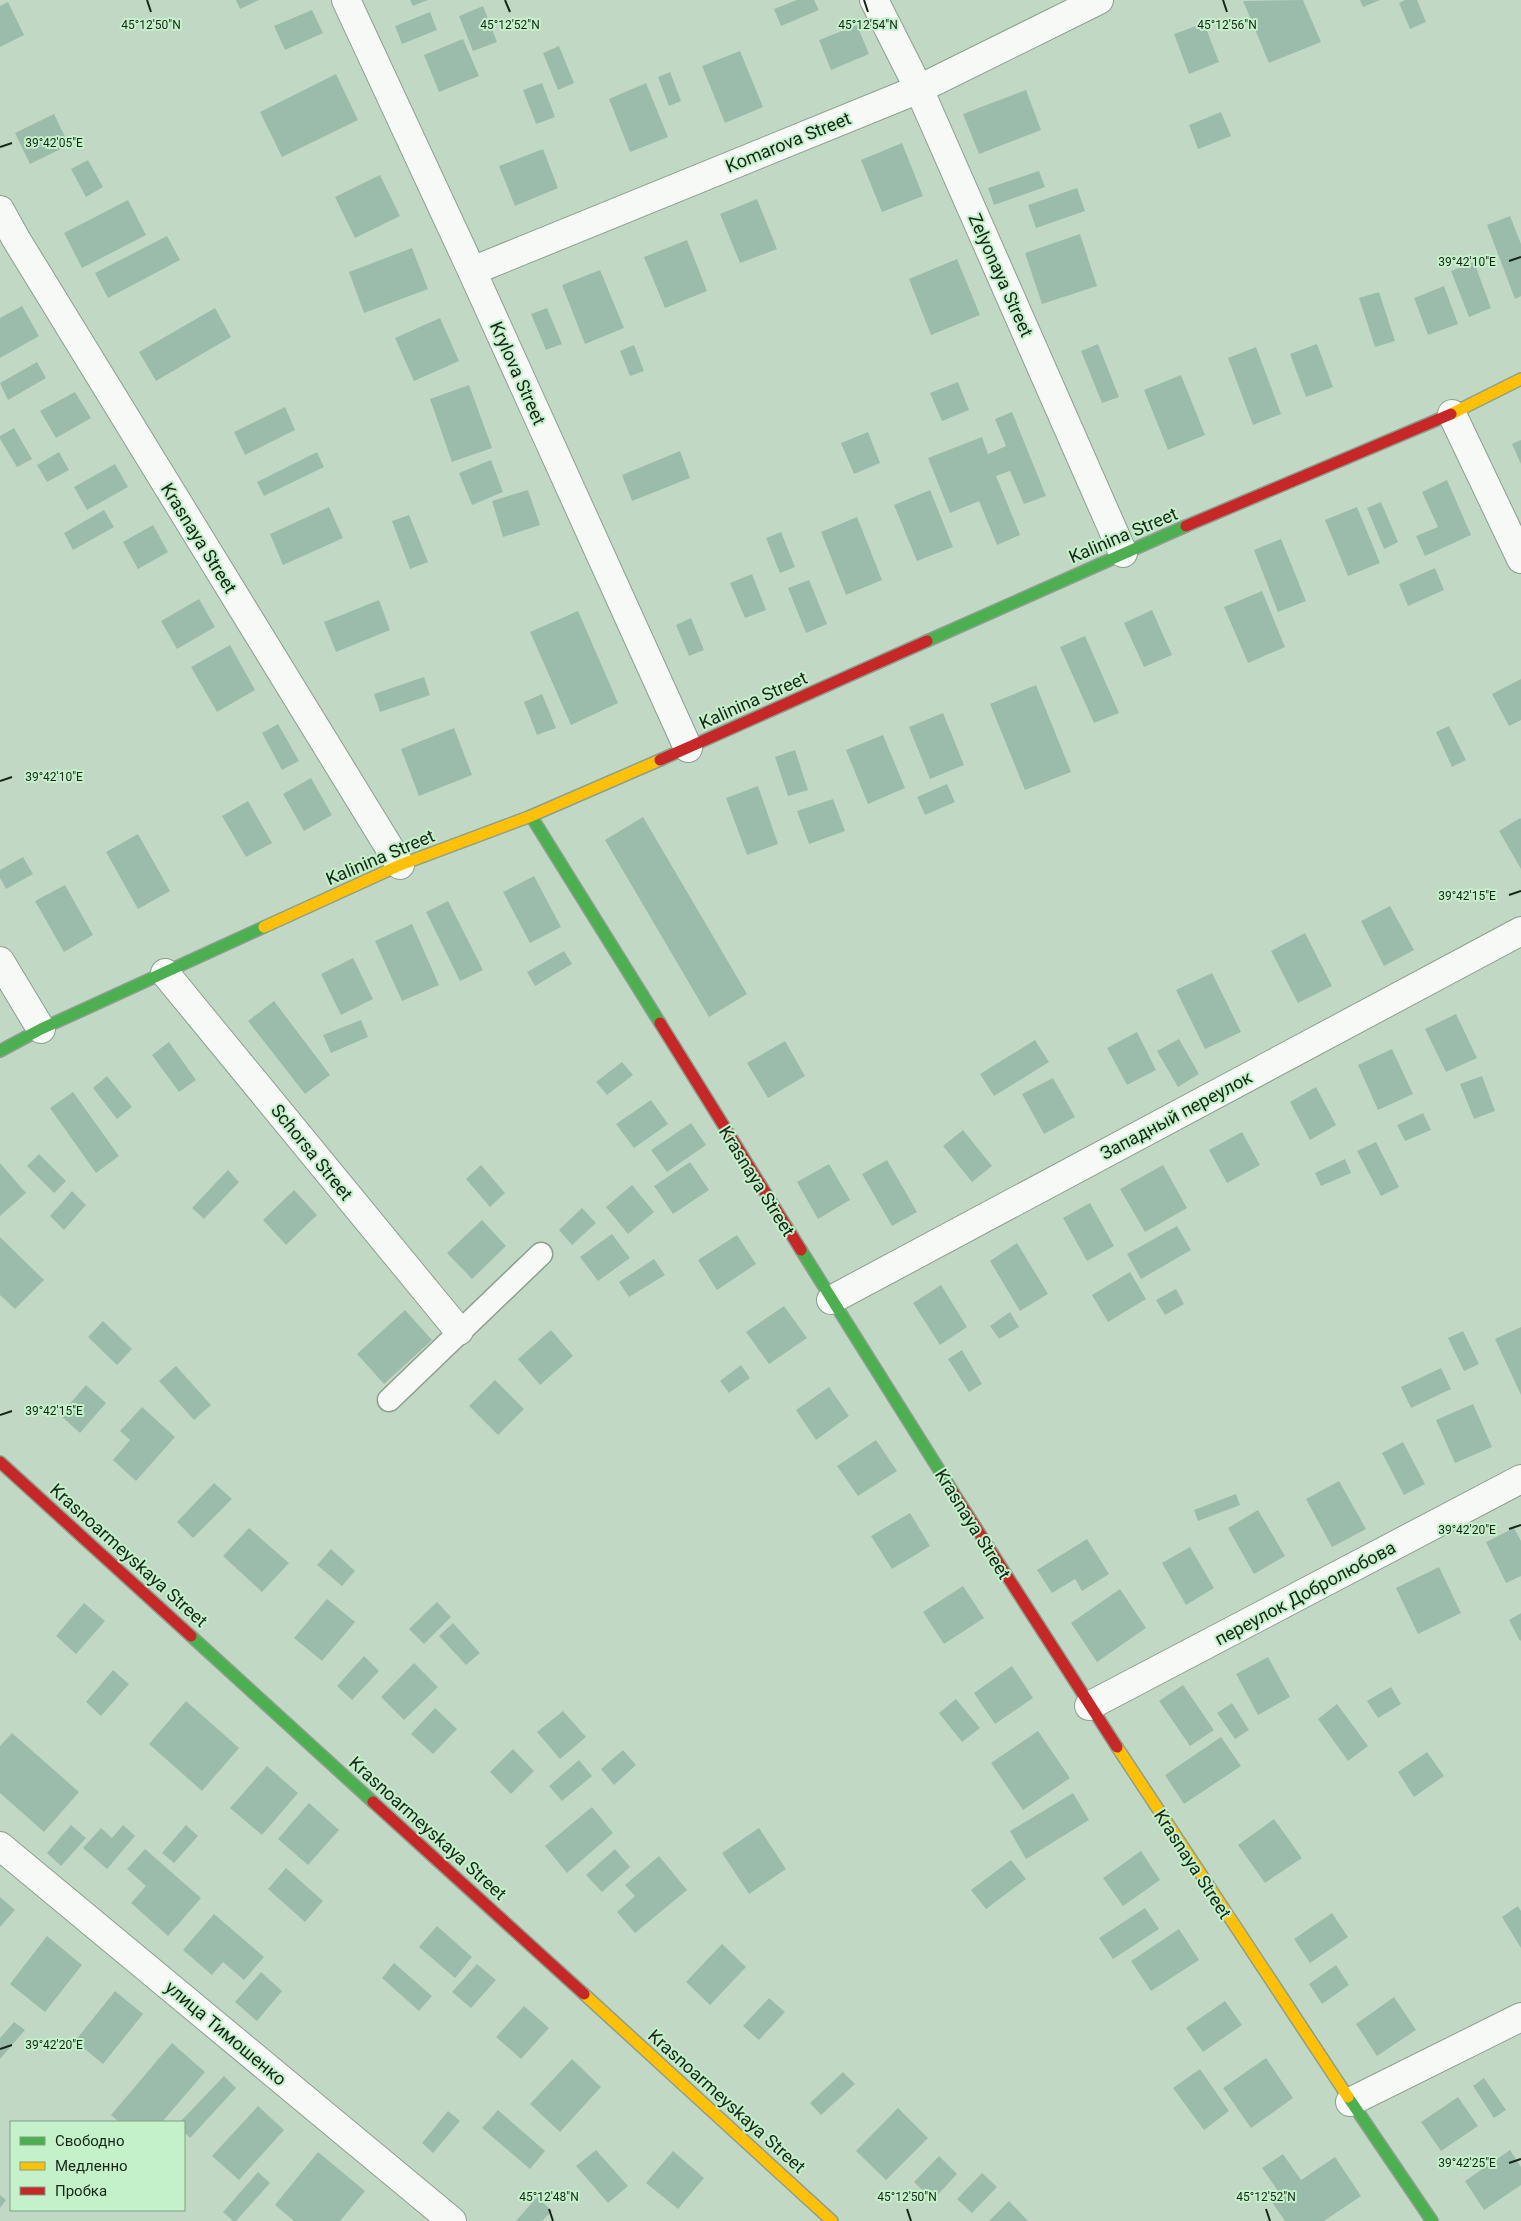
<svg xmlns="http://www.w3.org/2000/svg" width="1521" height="2221" viewBox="0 0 1521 2221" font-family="Roboto,sans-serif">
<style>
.building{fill:#9cbcab}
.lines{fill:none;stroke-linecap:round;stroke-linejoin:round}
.lane-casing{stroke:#8c9f8f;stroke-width:25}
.street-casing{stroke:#8c9f8f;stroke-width:30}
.fast-casing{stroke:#8c9f8f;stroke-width:14}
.slow-casing{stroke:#8c9f8f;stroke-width:14}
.jam-casing{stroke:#8c9f8f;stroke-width:14}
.lane{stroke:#f6f9f6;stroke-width:22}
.street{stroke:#f6f9f6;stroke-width:28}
.fast{stroke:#4caf50;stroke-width:11}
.slow{stroke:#ffc107;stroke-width:11}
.jam{stroke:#c62828;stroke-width:11}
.ticks{fill:none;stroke:#162719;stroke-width:2}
.labels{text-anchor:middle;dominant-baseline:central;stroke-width:4;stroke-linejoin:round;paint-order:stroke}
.street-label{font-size:18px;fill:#162719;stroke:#c4f1ca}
.ticks-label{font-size:12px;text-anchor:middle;fill:#162719;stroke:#c4f1ca;stroke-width:4;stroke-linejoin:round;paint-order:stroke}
</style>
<rect width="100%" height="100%" fill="#c1d9c4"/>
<!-- building -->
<path class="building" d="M236,0H259L240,9Z
M410,0H428L413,6Z
M797,0H814L819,10L781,26L774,9Z
M1303,0L1321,42L1269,63L1243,1Z
M1360,0H1380L1363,7Z
M1405,0H1417L1426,22L1410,29L1399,3Z
M8,2L24,35L0,47V6Z
M483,6L497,42L473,51L459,16Z
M312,10L323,33L285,50L274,26Z
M430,12L437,30L402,44L395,26Z
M1204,23L1219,62L1189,74L1174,34Z
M857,25L869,54L831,70L819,40Z
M463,39L479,76L439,92L424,55Z
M559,46L574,83L558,90L543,53Z
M740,51L763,107L725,123L702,66Z
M670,72L681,101L669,106L658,77Z
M336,74L358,120L282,157L260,112Z
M542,83L555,117L536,124L523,90Z
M646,83L668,137L630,152L609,99Z
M1026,90L1041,130L979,154L963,114Z
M1221,112L1231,136L1198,149L1189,125Z
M54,114L69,145L30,164L15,133Z
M902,143L923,196L882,212L861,160Z
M543,149L558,188L515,206L499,166Z
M88,160L103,187L86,197L71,169Z
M1039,171L1045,187L994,205L988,188Z
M380,175L400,216L355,238L335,197Z
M1077,188L1085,211L1036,228L1028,205Z
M757,199L777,249L740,263L720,214Z
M128,200L146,235L82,268L64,233Z
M1510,216L1521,244V296L1515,299L1487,225Z
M1080,234L1097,286L1042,304L1025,253Z
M167,236L180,260L108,298L95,273Z
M687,240L707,291L665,308L644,257Z
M412,248L428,289L364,313L349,272Z
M957,259L980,315L931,335L909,279Z
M1474,262L1491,308L1469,317L1451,271Z
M600,270L624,328L585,344L562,285Z
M1444,286L1458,324L1428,335L1414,298Z
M1379,292L1395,341L1375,347L1359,298Z
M22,306L39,336L0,358V318Z
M215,308L231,337L156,381L139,352Z
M547,308L562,344L546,350L531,314Z
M440,318L459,361L414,381L395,338Z
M1098,344L1119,397L1102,403L1081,351Z
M1317,344L1333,387L1306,397L1290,354Z
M634,345L644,371L630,376L620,351Z
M1256,347L1281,414L1253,425L1228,358Z
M37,362L46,378L8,400L0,383Z
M1181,375L1205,435L1168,450L1144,390Z
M958,382L969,410L942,421L930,393Z
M469,385L492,448L452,462L430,399Z
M75,392L91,418L56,438L40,411Z
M285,407L295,430L245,455L234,432Z
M1012,412L1046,496L1024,504L1010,471L996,476L1020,535L997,545L979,501L950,513L928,458L982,437L988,454L1006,446L995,419Z
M14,428L32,459L17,467L0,439V436Z
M868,432L880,463L854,474L841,443Z
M1521,440V464L1512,444Z
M680,451L690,478L632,501L622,475Z
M59,452L69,470L47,482L37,465Z
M317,452L324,467L264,496L257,482Z
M491,460L503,492L472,505L459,473Z
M115,464L128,487L87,510L74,487Z
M1447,480L1471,535L1425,556L1416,536L1438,527L1422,492Z
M528,490L540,525L503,537L492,501Z
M930,490L953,547L917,561L894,505Z
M1381,502L1398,542L1384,549L1367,508Z
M329,507L343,538L283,565L270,534Z
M1357,507L1380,563L1348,576L1325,520Z
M104,510L114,527L73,550L64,533Z
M409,515L428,562L410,569L392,521Z
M857,517L882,580L846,595L821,532Z
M153,525L168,552L138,569L123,542Z
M781,532L795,567L780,573L766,538Z
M1281,539L1306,601L1278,612L1254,550Z
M1435,568L1444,590L1408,606L1399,584Z
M752,574L766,610L745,618L730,583Z
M809,580L827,624L806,633L788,588Z
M1262,591L1285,647L1248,663L1224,607Z
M199,599L215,627L177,649L161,621Z
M379,600L390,630L336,652L324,622Z
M1152,610L1172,655L1144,667L1124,623Z
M578,611L618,703L571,725L530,632Z
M691,618L704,650L689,656L676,625Z
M1085,636L1119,713L1094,723L1060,647Z
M230,645L255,690L217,712L191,667Z
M424,677L430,695L380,712L374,694Z
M1521,679V720L1509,726L1492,694Z
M1036,685L1071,772L1025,790L990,704Z
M542,694L556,728L537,735L524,702Z
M943,713L964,765L930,779L909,727Z
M278,724L299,761L282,770L262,733Z
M1449,726L1466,760L1452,767L1436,732Z
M454,728L472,775L419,796L401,749Z
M883,735L905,788L868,804L846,750Z
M795,750L808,790L788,796L775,757Z
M311,778L332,815L304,831L283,794Z
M947,784L955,802L925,815L917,797Z
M758,786L778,844L747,855L726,798Z
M833,799L845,831L809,844L797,811Z
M248,801L272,843L246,857L222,816Z
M643,817L747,994L709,1017L605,840Z
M1520,818L1521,819V869L1499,831Z
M138,834L170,891L138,909L106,852Z
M23,857L33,874L6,889L0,878V870Z
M534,876L561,927L530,943L503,892Z
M65,885L93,935L64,952L35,901Z
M448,901L483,970L460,981L426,912Z
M1390,906L1414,950L1384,966L1361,921Z
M412,924L439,985L402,1001L375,941Z
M1305,933L1332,986L1298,1003L1271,951Z
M564,951L572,964L535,986L527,972Z
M353,958L373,999L341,1015L321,974Z
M1212,973L1241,1032L1205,1049L1176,990Z
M274,1001L330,1075L305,1094L248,1021Z
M1456,1014L1477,1058L1446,1072L1425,1029Z
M361,1020L368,1037L331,1053L323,1035Z
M1137,1032L1156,1070L1127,1085L1107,1048Z
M1179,1039L1199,1074L1178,1087L1157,1051Z
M1035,1040L1049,1062L994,1096L980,1074Z
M785,1041L805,1076L768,1098L747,1063Z
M169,1042L196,1080L179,1092L152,1055Z
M1392,1049L1413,1094L1378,1110L1358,1065Z
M622,1062L633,1075L607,1095L596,1082Z
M107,1076L132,1107L117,1119L93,1088Z
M1482,1076L1495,1111L1474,1119L1460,1084Z
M1053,1078L1075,1117L1044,1134L1022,1094Z
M1316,1087L1336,1125L1310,1140L1290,1102Z
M73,1092L119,1156L96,1173L50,1108Z
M651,1100L668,1124L634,1148L616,1124Z
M1423,1113L1431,1130L1405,1141L1397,1125Z
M691,1123L706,1145L667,1172L651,1150Z
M963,1130L992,1166L972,1182L943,1146Z
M1242,1132L1260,1165L1227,1183L1209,1150Z
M1376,1142L1399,1187L1381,1196L1357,1151Z
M39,1154L66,1181L54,1193L27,1166Z
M1345,1159L1351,1173L1321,1186L1315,1173Z
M887,1160L917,1212L892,1226L862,1174Z
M690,1162L709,1190L673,1214L654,1186Z
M0,1163L26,1193L0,1216Z
M829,1164L850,1200L818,1219L797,1182Z
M481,1165L505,1193L490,1207L466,1179Z
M1163,1165L1187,1208L1145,1232L1120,1189Z
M228,1170L239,1182L204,1219L192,1208Z
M632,1185L654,1212L628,1234L606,1207Z
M294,1190L317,1215L286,1245L263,1220Z
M72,1191L86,1205L64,1230L50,1216Z
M1090,1203L1114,1246L1087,1261L1063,1218Z
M582,1208L596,1223L572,1245L559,1230Z
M482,1220L506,1246L472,1279L447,1253Z
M1177,1226L1191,1250L1141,1279L1127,1254Z
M612,1234L630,1258L598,1281L580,1257Z
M737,1235L756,1264L717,1290L698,1260Z
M0,1237L44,1280L15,1309L0,1295Z
M1017,1243L1048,1294L1020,1311L990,1261Z
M654,1259L665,1275L629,1297L619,1282Z
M1130,1272L1146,1299L1108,1322L1092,1295Z
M941,1285L967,1327L940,1345L913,1303Z
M1176,1289L1184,1304L1165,1315L1156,1300Z
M784,1306L807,1338L769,1364L746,1332Z
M405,1310L432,1340L384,1384L357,1354Z
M1010,1312L1019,1327L999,1339L990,1326Z
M103,1321L132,1349L117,1365L88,1337Z
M1521,1327V1395L1495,1339Z
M551,1330L573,1356L540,1385L518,1359Z
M1463,1331L1479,1364L1464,1371L1448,1338Z
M962,1350L982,1384L969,1392L948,1359Z
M741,1365L750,1378L729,1393L720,1381Z
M176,1366L211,1405L194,1420L159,1381Z
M1441,1368L1451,1389L1411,1408L1401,1387Z
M495,1380L524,1409L498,1435L469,1406Z
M86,1385L106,1403L80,1433L60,1415Z
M829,1387L849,1416L816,1440L796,1410Z
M1473,1404L1492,1447L1455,1463L1436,1420Z
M142,1407L175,1437L136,1481L113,1460L130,1440L120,1431Z
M876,1440L897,1471L858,1496L837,1466Z
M1403,1442L1425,1484L1404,1495L1382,1453Z
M1339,1481L1366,1529L1332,1547L1306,1499Z
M214,1483L232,1499L193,1538L177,1522Z
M1236,1494L1240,1505L1198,1521L1194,1510Z
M1258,1510L1285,1556L1254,1574L1228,1528Z
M910,1513L930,1546L892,1569L871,1536Z
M249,1528L289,1563L262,1592L223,1556Z
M1514,1528L1521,1541V1576L1506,1583L1486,1542Z
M1087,1539L1109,1574L1082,1591L1075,1579L1052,1593L1037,1570Z
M1190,1547L1214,1588L1186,1605L1162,1563Z
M331,1549L355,1571L342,1586L317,1565Z
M1439,1567L1461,1613L1418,1634L1396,1588Z
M963,1586L984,1618L944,1644L923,1612Z
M1120,1589L1146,1628L1097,1662L1071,1623Z
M327,1599L355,1622L322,1661L294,1638Z
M437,1602L451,1617L424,1644L409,1629Z
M84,1603L105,1621L76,1654L56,1636Z
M1521,1613V1640L1520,1641L1509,1620Z
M453,1623L480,1653L466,1665L439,1636Z
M364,1656L379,1671L352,1700L337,1686Z
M1268,1657L1290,1697L1258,1715L1236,1674Z
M414,1663L438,1687L404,1720L381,1697Z
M1012,1666L1033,1698L995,1724L974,1693Z
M113,1670L129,1684L101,1716L86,1702Z
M1183,1685L1214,1730L1190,1746L1159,1701Z
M1391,1687L1401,1704L1378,1718L1367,1701Z
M956,1699L980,1728L962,1742L939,1713Z
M186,1701L239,1748L202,1791L149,1744Z
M1232,1703L1249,1730L1235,1739L1217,1713Z
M1337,1704L1368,1746L1348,1761L1318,1719Z
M435,1708L457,1729L433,1754L411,1734Z
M563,1711L586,1737L560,1759L537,1732Z
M1038,1731L1070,1778L1023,1810L991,1763Z
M12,1733L79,1792L44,1832L0,1793V1746Z
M1221,1737L1241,1766L1184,1804L1165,1775Z
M513,1749L534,1771L511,1794L490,1772Z
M623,1750L636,1765L614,1785L601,1769Z
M1427,1752L1444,1776L1414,1797L1398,1772Z
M579,1760L592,1776L562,1801L549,1786Z
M267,1766L298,1793L262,1835L230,1808Z
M1073,1793L1089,1820L1026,1859L1010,1831Z
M309,1803L339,1830L308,1865L278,1839Z
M592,1807L613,1833L567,1873L545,1846Z
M1274,1819L1302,1858L1265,1883L1238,1845Z
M71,1825L86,1838L61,1866L47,1853Z
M123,1825L135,1836L107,1869L83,1848L101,1828L112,1838Z
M186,1825L198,1836L174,1863L162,1853Z
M759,1828L786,1869L749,1894L722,1853Z
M145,1849L201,1898L168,1936L131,1903L146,1886L127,1869Z
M615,1849L630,1867L602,1892L586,1875Z
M1141,1851L1160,1880L1123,1906L1103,1878Z
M659,1856L687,1890L635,1933L617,1912L635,1896L625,1885Z
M1011,1860L1026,1879L986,1909L971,1890Z
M286,1868L323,1901L305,1922L268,1889Z
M0,1897L15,1910L0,1927Z
M1518,1906L1521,1911V1948L1502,1917Z
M1145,1908L1159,1929L1113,1959L1099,1938Z
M1332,1913L1348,1937L1310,1963L1294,1939Z
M214,1914L264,1957L244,1980L223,1962L212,1975L183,1950Z
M437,1926L472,1957L455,1978L419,1947Z
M1179,1929L1199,1960L1151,1991L1131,1961Z
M47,1936L82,1965L45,2012L10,1984Z
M722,1944L746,1967L710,2005L686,1982Z
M394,1963L432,1996L419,2011L382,1978Z
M477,1964L496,1980L471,2008L452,1992Z
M1336,1965L1349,1985L1322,2004L1309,1984Z
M261,1972L282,1991L257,2021L235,2002Z
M115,1991L143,2014L103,2064L75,2041Z
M1394,1997L1416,2030L1377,2056L1356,2024Z
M769,1998L785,2012L759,2040L743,2026Z
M1225,2001L1242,2025L1203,2052L1186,2028Z
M524,2006L549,2028L521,2059L496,2037Z
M14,2022L25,2030L0,2059V2038Z
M172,2043L205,2072L162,2122H119L111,2115Z
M1266,2058L1293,2098L1251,2128L1223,2088Z
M572,2059L601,2087L560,2132L530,2104Z
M1200,2069L1229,2111L1204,2130L1173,2088Z
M843,2072L855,2084L821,2115L810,2103Z
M224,2076L236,2088L190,2138L184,2132V2122H180Z
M1484,2078L1506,2110L1494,2118L1473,2086Z
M1458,2097L1478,2126L1441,2151L1421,2122Z
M258,2106L284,2130L239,2180L212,2156Z
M898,2108L928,2138L886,2180L856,2151Z
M498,2110L545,2151L530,2169L482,2128Z
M448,2111L460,2121L433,2153L422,2143Z
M596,2150L628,2186L608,2203L576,2166Z
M1510,2150L1521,2167V2185L1484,2210L1465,2181Z
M673,2151L704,2178L678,2209L646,2183Z
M318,2152L365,2191L340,2221H294L275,2205Z
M1283,2154L1301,2180L1335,2157L1361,2196L1324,2221H1285L1271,2201L1280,2194L1262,2168Z
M939,2156L957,2174L933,2200L914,2182Z
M258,2172L270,2183L236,2221H233L223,2212Z
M982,2173L997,2187L972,2213L957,2199Z
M0,2195L6,2200L0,2208Z
M537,2197L552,2211L542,2221H516Z
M1009,2201L1028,2221H989Z"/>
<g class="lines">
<defs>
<path id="lane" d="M389,1400L541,1254"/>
<path id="street" d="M346,0L472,271L688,748
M874,0L919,89L1123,553
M0,210L16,239L400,865
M472,271L919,89L1099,0
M1452,414L1521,559
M0,961L41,1029
M165,973L459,1331
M831,1300L1521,931
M1089,1706L1521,1479
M0,1846L452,2221
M1350,2102L1521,2017"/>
<path id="fast" d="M927,641L1186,526
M531,816L660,1023
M0,1051L41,1029L264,927
M801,1250L953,1492
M191,1636L373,1802
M1348,2097L1432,2221"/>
<path id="slow" d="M1451,414L1521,379
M264,927L400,865L531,816L660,760
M1117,1747L1348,2097
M584,1994L832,2221"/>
<path id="jam" d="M1186,526L1451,414
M660,760L927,641
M660,1023L801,1250
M0,1462L191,1636
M953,1492L1117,1747
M373,1802L584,1994"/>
</defs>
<!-- lane casing -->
<use href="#lane" class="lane-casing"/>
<!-- street casing -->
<use href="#street" class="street-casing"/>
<!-- fast casing -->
<use href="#fast" class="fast-casing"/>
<!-- slow casing -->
<use href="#slow" class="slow-casing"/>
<!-- jam casing -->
<use href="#jam" class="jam-casing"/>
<!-- lane -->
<use href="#lane" class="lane"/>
<!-- street -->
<use href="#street" class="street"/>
<!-- fast -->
<use href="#fast" class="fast"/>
<!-- slow -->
<use href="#slow" class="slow"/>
<!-- jam -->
<use href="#jam" class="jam"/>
</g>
<!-- ticks -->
<path class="ticks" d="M147,0L151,12M505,0L510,12M864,0L868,12M1223,0L1227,12M0,147L12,143M1509,261L1521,257M0,781L12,777M1509,895L1521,891M0,1415L12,1411M1509,1529L1521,1525M0,2049L12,2045M1509,2163L1521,2159M549,2209L553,2221M907,2209L911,2221M1266,2209L1270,2221"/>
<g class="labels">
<!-- street labels -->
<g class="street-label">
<text transform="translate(788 142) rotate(-22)">Komarova Street</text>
<text transform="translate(1001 275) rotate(66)">Zelyonaya Street</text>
<text transform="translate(518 373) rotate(66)">Krylova Street</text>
<text transform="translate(1123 535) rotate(-23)">Kalinina Street</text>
<text transform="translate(199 538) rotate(58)">Krasnaya Street</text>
<text transform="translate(753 700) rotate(-24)">Kalinina Street</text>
<text transform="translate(380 857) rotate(-23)">Kalinina Street</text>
<text transform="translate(1176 1115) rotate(-28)">Западный переулок</text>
<text transform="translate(312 1152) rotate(51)">Schorsa Street</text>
<text transform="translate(757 1181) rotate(58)">Krasnaya Street</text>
<text transform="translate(973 1524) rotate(58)">Krasnaya Street</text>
<text transform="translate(129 1555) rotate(42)">Krasnoarmeyskaya Street</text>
<text transform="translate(1305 1593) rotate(-28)">переулок Добролюбова</text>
<text transform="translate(428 1828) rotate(42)">Krasnoarmeyskaya Street</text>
<text transform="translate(1193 1864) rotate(57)">Krasnaya Street</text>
<text transform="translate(226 2033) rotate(40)">улица Тимошенко</text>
<text transform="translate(727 2101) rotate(42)">Krasnoarmeyskaya Street</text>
</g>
</g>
<g class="ticks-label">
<text x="510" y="29">45°12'52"N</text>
<text x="868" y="29">45°12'54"N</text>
<text x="151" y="29">45°12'50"N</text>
<text x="1227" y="29">45°12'56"N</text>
<text x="54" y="147">39°42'05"E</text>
<text x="1467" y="266">39°42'10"E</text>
<text x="54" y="781">39°42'10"E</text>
<text x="1467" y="900">39°42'15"E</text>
<text x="54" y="1415">39°42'15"E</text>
<text x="1467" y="1534">39°42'20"E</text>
<text x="54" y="2049">39°42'20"E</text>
<text x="1467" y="2167">39°42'25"E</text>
<text x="549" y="2201">45°12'48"N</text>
<text x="907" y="2201">45°12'50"N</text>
<text x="1266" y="2201">45°12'52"N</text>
</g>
<!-- legend -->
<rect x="10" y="2121" width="175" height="90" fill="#c4f1ca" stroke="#7ea083"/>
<rect x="20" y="2137" width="25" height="8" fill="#4caf50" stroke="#7ea083"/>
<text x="55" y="2146" font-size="15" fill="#162719">Свободно</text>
<rect x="20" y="2162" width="25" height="8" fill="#ffc107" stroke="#7ea083"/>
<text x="55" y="2171" font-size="15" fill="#162719">Медленно</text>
<rect x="20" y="2187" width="25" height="8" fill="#c62828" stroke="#7ea083"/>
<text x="55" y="2196" font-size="15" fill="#162719">Пробка</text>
</svg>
